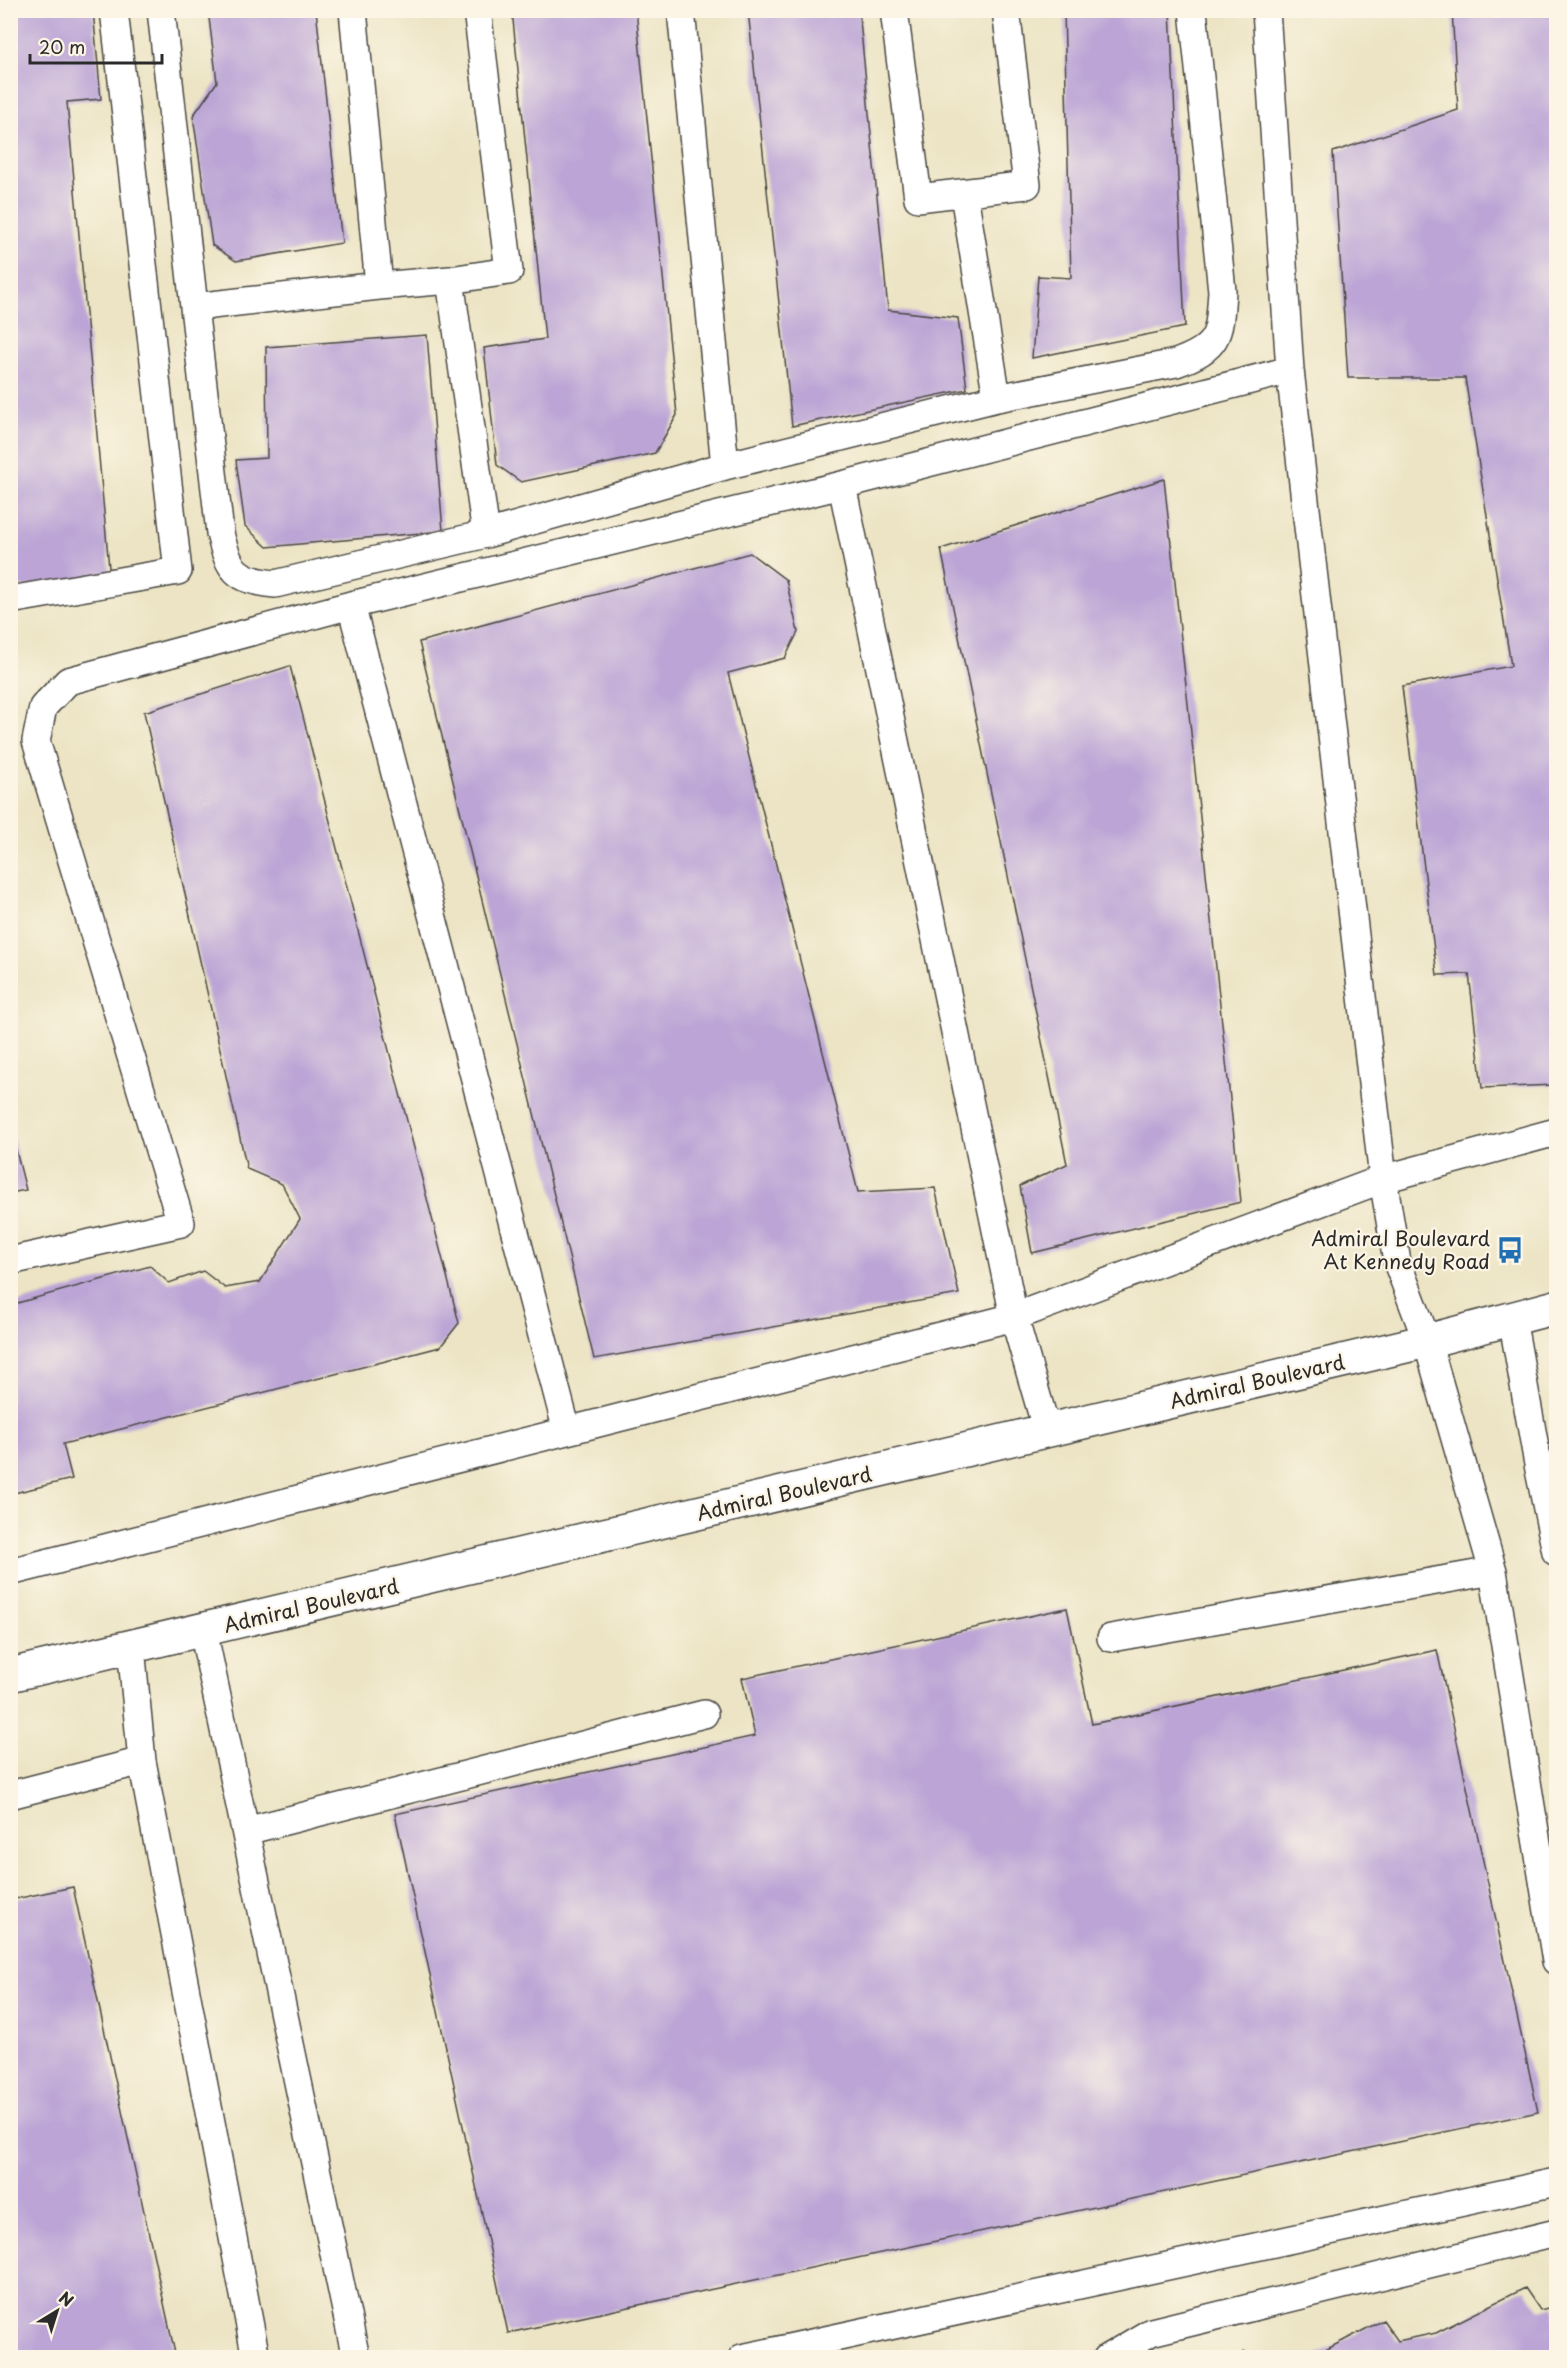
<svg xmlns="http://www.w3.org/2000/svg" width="1567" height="2368" viewBox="0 0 1567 2368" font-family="'Playpen Sans',sans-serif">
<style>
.building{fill:#bca5d6}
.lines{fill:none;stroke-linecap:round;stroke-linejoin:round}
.service-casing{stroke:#484742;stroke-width:30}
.minor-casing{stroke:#484742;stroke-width:36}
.service{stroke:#fff;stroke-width:27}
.minor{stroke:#fff;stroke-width:33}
.labels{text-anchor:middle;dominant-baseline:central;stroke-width:4.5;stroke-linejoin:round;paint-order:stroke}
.poi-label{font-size:20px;fill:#2b2b2b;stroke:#fcf5e5;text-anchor:end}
.street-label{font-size:20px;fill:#2b2b2b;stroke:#fcf5e5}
</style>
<rect width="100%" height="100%" fill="#fcf5e5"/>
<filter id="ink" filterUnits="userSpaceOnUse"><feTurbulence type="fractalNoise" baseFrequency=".0167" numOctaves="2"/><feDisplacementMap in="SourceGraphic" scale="12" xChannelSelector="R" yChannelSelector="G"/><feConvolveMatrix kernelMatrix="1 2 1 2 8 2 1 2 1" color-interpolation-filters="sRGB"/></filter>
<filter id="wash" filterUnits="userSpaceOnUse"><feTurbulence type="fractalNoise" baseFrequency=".008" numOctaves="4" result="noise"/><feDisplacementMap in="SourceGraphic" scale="24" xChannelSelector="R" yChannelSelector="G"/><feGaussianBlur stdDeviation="1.35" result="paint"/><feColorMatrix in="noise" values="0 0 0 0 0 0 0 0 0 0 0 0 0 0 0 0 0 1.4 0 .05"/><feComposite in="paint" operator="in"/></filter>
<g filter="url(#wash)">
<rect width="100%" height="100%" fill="#ece4c4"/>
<g id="blocks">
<!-- building -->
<path class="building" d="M10,10H93L101,99L67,102L110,579L10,588Z
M208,10H316L342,243L236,261L212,245L193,116L217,82Z
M512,10H636L677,415L655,453L521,482L497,465L484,348L545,339Z
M748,10H859L888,310L958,318L967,389L792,426Z
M1064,10H1170L1185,327L1032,358L1038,276L1071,278Z
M1452,10H1556V1085L1482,1088L1469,974L1437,975L1402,686L1511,666L1465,378H1348L1333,152L1458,110Z
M427,335L443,531L267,547L245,526L236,460L267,458L266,347Z
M1164,479L1241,1202L1032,1253L1020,1186L1067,1164L941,549Z
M750,553L786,580L798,632L785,658L728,673L858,1192L935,1188L959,1294L594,1359L419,642Z
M290,666L459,1323L440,1347L63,1444L72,1479L10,1494V1305L150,1266L169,1283L203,1271L225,1288L260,1282L300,1219L282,1184L247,1169L144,712Z
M10,1127L26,1190L10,1193Z
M1067,1608L1092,1724L1437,1650L1538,2112L508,2333L395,1814L755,1736L742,1678Z
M73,1887L176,2358H10V1900Z
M1525,2288L1540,2310L1556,2306V2358H1310L1383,2320L1398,2341L1436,2333Z
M1245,2352L1247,2358H1234Z"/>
</g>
</g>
<g filter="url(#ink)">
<use href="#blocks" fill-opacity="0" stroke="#484742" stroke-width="1.5"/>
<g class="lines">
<defs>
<path id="service" d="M161,10L194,307L379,286
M353,10L379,286L450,280L509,271L477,10
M681,10L725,466
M894,10L918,198L1027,185L1006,10
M1266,10L1290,370L1383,1179L1397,1262L1427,1341L1493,1571L1556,1961
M964,194L997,398
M450,280L486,534
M194,307L220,533C229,570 235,580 275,584L486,534L725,466L997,398L1176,363C1221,347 1219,334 1222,291L1193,10
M1290,370L842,485L351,605L567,1431L1014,1317L1383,1179L1556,1132
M842,485L1014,1317L1047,1431
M10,600L178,571L114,10
M10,1261L181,1223L36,741L43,707L68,681L351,605
M1512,1318L1539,1470L1556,1466
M1539,1470L1556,1552
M10,1572L567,1431
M203,1630L356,2358
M1111,1638L1493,1571
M142,1761L256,2358
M10,1795L142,1761L131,1647
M246,1831L704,1714
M742,2358L1556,2182
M1107,2358L1151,2332L1556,2233"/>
<path id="minor" d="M10,1675L1427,1341L1556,1307"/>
</defs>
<!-- service casing -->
<use href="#service" class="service-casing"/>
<!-- minor casing -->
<use href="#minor" class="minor-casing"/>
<!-- service -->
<use href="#service" class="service"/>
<!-- minor -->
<use href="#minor" class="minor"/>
</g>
</g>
<!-- icons -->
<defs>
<symbol id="bus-bare" viewBox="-9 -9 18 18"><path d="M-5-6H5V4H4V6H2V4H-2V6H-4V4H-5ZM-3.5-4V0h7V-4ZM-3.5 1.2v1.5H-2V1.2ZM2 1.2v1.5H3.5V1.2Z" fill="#1f6fb2" stroke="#fcf5e5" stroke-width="2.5" paint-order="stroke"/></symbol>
</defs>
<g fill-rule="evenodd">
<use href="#bus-bare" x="1491" y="1231" width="38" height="38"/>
</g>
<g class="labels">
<!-- poi labels -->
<g class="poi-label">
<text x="1490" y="1238">Admiral Boulevard<tspan x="1490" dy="23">At Kennedy Road</tspan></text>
</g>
<!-- street labels -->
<g class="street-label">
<text transform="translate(1257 1381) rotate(-13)">Admiral Boulevard</text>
<text transform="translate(784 1493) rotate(-13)">Admiral Boulevard</text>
<text transform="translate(311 1605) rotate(-13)">Admiral Boulevard</text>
</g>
</g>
<!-- margin -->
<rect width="1567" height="2368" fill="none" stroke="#fcf5e5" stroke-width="36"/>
<!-- north arrow -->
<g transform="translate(57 2311) rotate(38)" stroke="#fcf5e5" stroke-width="4.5" paint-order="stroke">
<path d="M0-4.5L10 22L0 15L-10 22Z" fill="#2b2b2b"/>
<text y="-9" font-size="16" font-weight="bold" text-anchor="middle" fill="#2b2b2b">N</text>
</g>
<!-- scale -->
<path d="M30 54v9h132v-9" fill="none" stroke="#2b2b2b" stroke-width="3"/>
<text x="39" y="54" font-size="18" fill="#2b2b2b" stroke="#fcf5e5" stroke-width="4.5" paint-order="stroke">20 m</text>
</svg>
